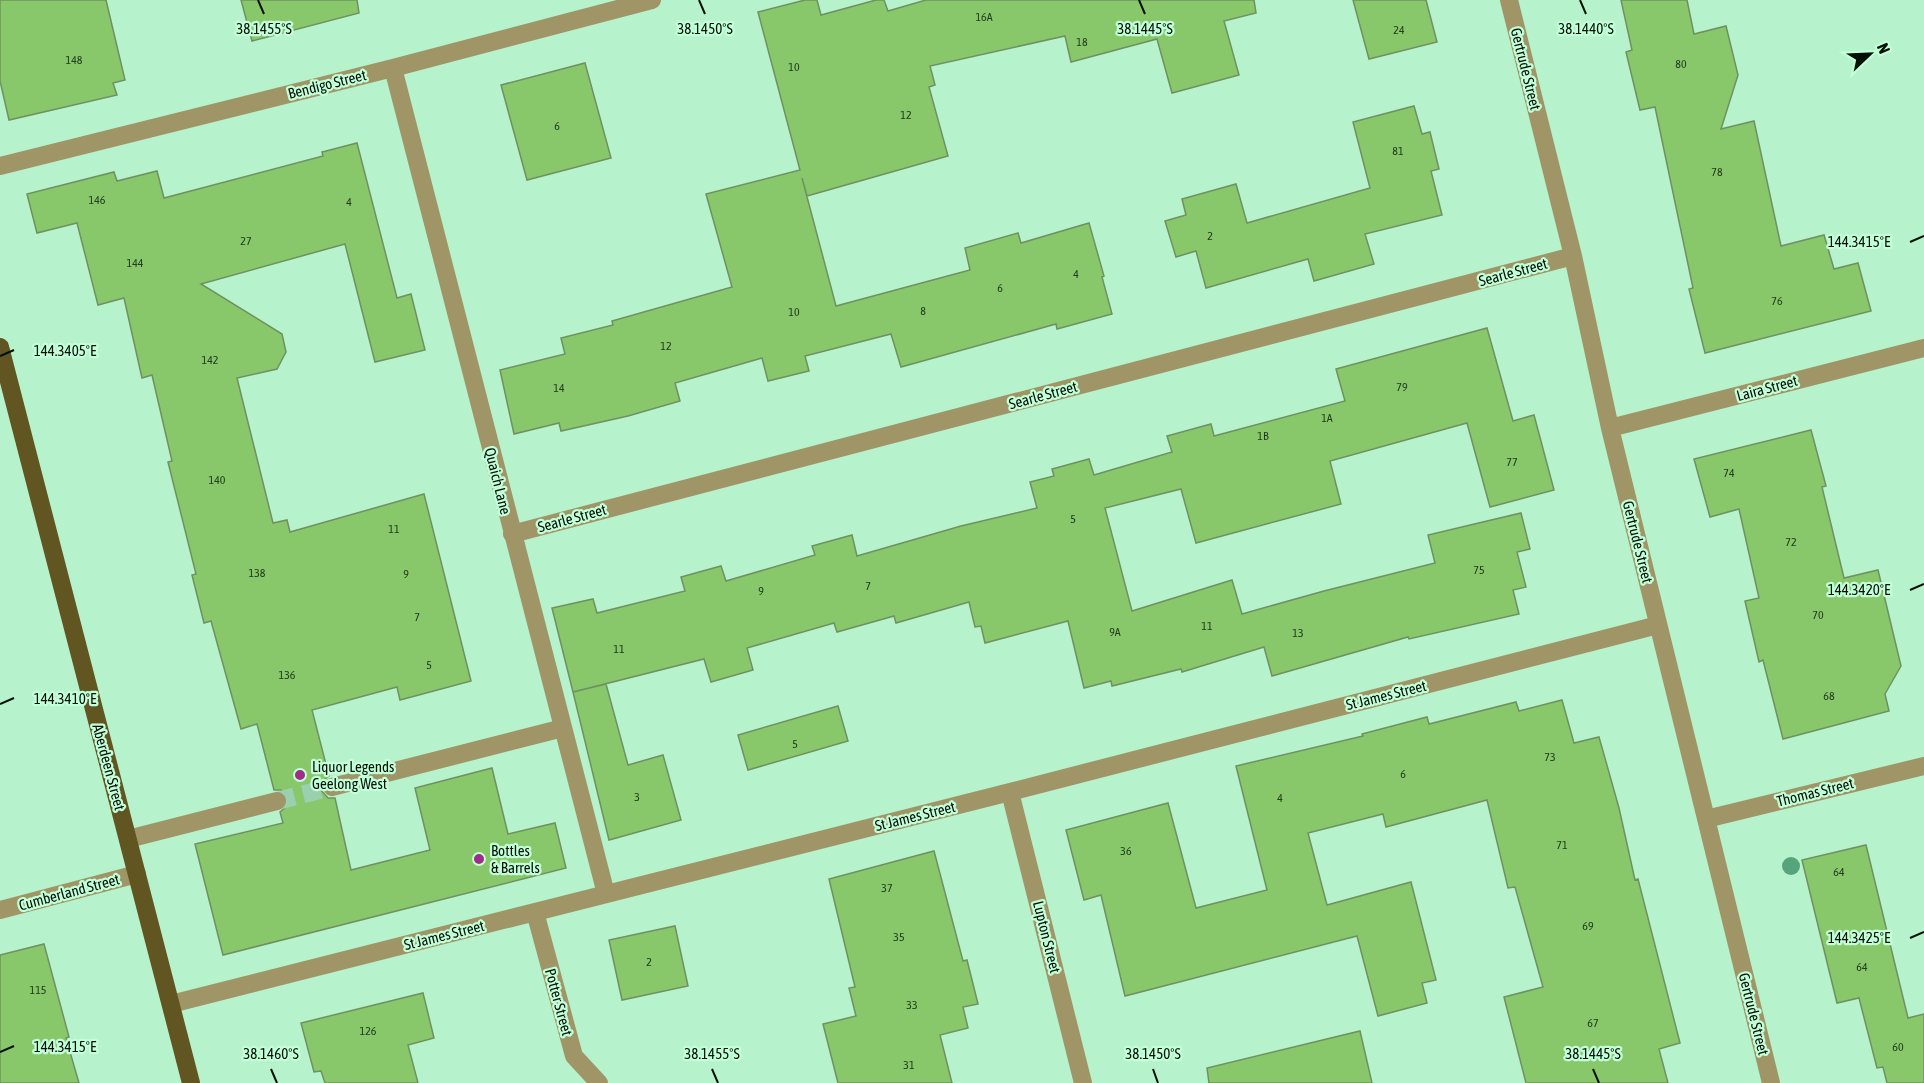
<svg xmlns="http://www.w3.org/2000/svg" width="1924" height="1083" viewBox="0 0 1924 1083" font-family="'Asap Condensed',sans-serif">
<style>
.building{fill:#88c86b;stroke:#6f9161;stroke-width:1.5}
.lines{fill:none;stroke-linecap:round;stroke-linejoin:round}
.minor-tunnel{stroke:#9bd0ae;stroke-width:18;stroke-dasharray:18 9;stroke-linecap:butt}
.minor{stroke:#9f9567;stroke-width:18}
.major{stroke:#615521;stroke-width:18}
.tree{fill:#56a47c}
.ticks{fill:none;stroke:#001005;stroke-width:2}
.poi-dot{fill:#9e2c88;stroke:#c3ffd9;stroke-width:2}
.labels{text-anchor:middle;dominant-baseline:central;stroke-width:4.5;stroke-linejoin:round;paint-order:stroke}
.number-label{font-size:12px;fill:#223e1e}
.street-label{font-size:15px;fill:#001005;stroke:#c3ffd9}
.poi-label{font-size:15px;fill:#001005;stroke:#c3ffd9;text-anchor:start}
.ticks-label{font-size:15px;text-anchor:middle;fill:#001005;stroke:#c3ffd9;stroke-width:4.5;stroke-linejoin:round;paint-order:stroke}
</style>
<rect width="100%" height="100%" fill="#b6f2cc"/>
<!-- building -->
<path class="building" d="M0,0H106L125,80L113,83L117,95L9,120L0,81Z
M241,0H357L359,13L252,41Z
M805,0H817L821,15L876,0H884L888,11L926,0H1254L1256,13L1224,21L1239,75L1172,93L1157,39L1071,62L1065,36L930,66L935,85L929,87L948,156L807,196L802,178L836,306L970,270L965,248L1018,233L1021,243L1089,223L1104,276L1102,277L1112,314L1057,329L1056,324L901,367L891,334L805,356L809,371L768,381L762,358L675,383L680,401L628,416L561,431L559,423L514,434L500,370L565,354L561,338L613,325L612,321L732,287L706,194L800,170L758,12Z
M1353,0H1426L1437,42L1369,59Z
M1621,0H1687L1694,34L1726,26L1738,75L1721,129L1754,121L1781,246L1824,235L1834,269L1858,263L1871,311L1705,353L1689,289L1693,288L1655,107L1640,110L1626,52L1632,50Z
M585,63L611,158L527,180L501,85Z
M1414,106L1422,134L1430,132L1439,169L1431,171L1442,215L1365,234L1374,264L1314,281L1308,259L1206,288L1196,251L1176,257L1165,221L1186,215L1182,199L1236,184L1247,223L1370,188L1353,122Z
M357,143L397,298L411,294L425,350L375,362L345,244L201,284L282,334L286,352L277,369L237,378L273,523L287,520L290,532L424,494L471,681L400,700L397,687L312,710L329,776L325,779L321,783V790L328,798H335L351,870L430,850L415,788L492,768L508,834L555,823L566,868L223,955L195,844L283,823L280,812L288,805V798L281,790H274L257,724L241,729L211,621L204,623L192,575L196,574L168,462L172,461L152,375L142,378L124,298L98,305L77,223L37,233L27,194L114,172L117,181L157,171L164,198L323,156L322,152Z
M1487,328L1513,421L1534,415L1554,490L1490,507L1467,423L1330,461L1341,504L1196,543L1181,489L1105,508L1132,611L1232,580L1242,614L1324,591L1435,563L1428,535L1521,513L1530,549L1517,552L1526,587L1513,590L1519,614L1409,639L1408,637L1272,676L1264,647L1182,672L1181,669L1112,686L1111,681L1084,688L1068,621L985,643L981,626L975,627L969,602L896,623L894,616L837,632L834,623L747,648L753,670L711,682L704,659L573,692L552,608L593,599L597,613L685,591L681,577L721,566L726,581L815,555L812,546L852,535L857,556L961,526L1037,508L1030,482L1054,476L1052,469L1089,459L1094,475L1172,452L1167,436L1211,424L1214,436L1345,401L1336,369Z
M1811,430L1826,486L1822,487L1844,578L1878,570L1901,666L1885,694L1889,711L1783,739L1763,660L1759,662L1745,601L1759,598L1739,509L1710,517L1694,459Z
M606,684L628,765L663,755L681,820L609,840L573,692Z
M1562,700L1574,743L1599,737L1619,808L1635,880L1638,879L1680,1043L1659,1049L1668,1083H1526L1504,997L1543,987L1515,887L1508,888L1487,800L1386,827L1383,814L1308,833L1327,905L1411,882L1436,980L1422,983L1427,1003L1378,1016L1357,936L1125,996L1101,895L1084,900L1066,830L1168,803L1196,908L1267,890L1236,766L1363,736L1362,734L1427,717L1429,724L1516,702L1519,711Z
M838,706L848,741L748,770L738,735Z
M1866,845L1908,1018L1924,1014V1083H1887L1883,1067L1877,1068L1859,998L1837,1003L1802,860Z
M934,851L963,961L967,960L978,1004L963,1007L968,1028L940,1035L952,1083H838L823,1024L856,1016L849,988L855,987L829,879Z
M675,926L688,986L622,1000L609,940Z
M44,944L69,1037L66,1038L79,1083H0V955Z
M423,993L434,1038L408,1045L418,1083H325L321,1071L314,1072L301,1023Z
M1360,1031L1372,1083H1209L1207,1068Z"/>
<g class="lines">
<!-- minor-tunnel -->
<path class="minor-tunnel" d="M277,801L332,787"/>
<!-- minor -->
<path class="minor" d="M1509,0L1573,256L1610,428L1771,1083
M393,68L606,894
M0,166L393,68L652,0
M1610,428L1924,348
M512,534L1573,256
M332,787L563,728
M1010,792L1083,1083
M1706,819L1924,766
M128,839L277,801
M0,910L137,874
M535,912L574,1056L599,1083
M171,1004L1010,792L1658,625"/>
<!-- major -->
<path class="major" d="M0,347L191,1083"/>
</g>
<!-- trees -->
<circle class="tree" cx="1791" cy="866" r="9"/>
<!-- ticks -->
<path class="ticks" d="M258,0L264,14M699,0L705,14M1139,0L1145,14M1580,0L1586,14M1910,242L1924,236M0,356L14,350M1910,590L1924,584M0,704L14,698M1910,938L1924,932M0,1052L14,1046M271,1069L277,1083M712,1069L718,1083M1153,1069L1158,1083M1593,1069L1599,1083"/>
<!-- markers -->
<g class="poi-dot">
<circle cx="300" cy="775" r="6"/>
<circle cx="479" cy="859" r="6"/>
</g>
<g class="labels">
<!-- number labels -->
<g class="number-label">
<text x="984" y="17">16A</text>
<text x="1399" y="30">24</text>
<text x="1082" y="42">18</text>
<text x="74" y="60">148</text>
<text x="1681" y="64">80</text>
<text x="794" y="67">10</text>
<text x="906" y="115">12</text>
<text x="557" y="126">6</text>
<text x="1398" y="151">81</text>
<text x="1717" y="172">78</text>
<text x="97" y="200">146</text>
<text x="349" y="202">4</text>
<text x="1210" y="236">2</text>
<text x="246" y="241">27</text>
<text x="135" y="263">144</text>
<text x="1076" y="274">4</text>
<text x="1000" y="288">6</text>
<text x="1777" y="301">76</text>
<text x="923" y="311">8</text>
<text x="794" y="312">10</text>
<text x="666" y="346">12</text>
<text x="210" y="360">142</text>
<text x="1402" y="387">79</text>
<text x="559" y="388">14</text>
<text x="1327" y="418">1A</text>
<text x="1263" y="436">1B</text>
<text x="1512" y="462">77</text>
<text x="1729" y="473">74</text>
<text x="217" y="480">140</text>
<text x="1073" y="519">5</text>
<text x="394" y="529">11</text>
<text x="1791" y="542">72</text>
<text x="1479" y="570">75</text>
<text x="257" y="573">138</text>
<text x="406" y="574">9</text>
<text x="868" y="586">7</text>
<text x="761" y="591">9</text>
<text x="1818" y="615">70</text>
<text x="417" y="617">7</text>
<text x="1207" y="626">11</text>
<text x="1115" y="632">9A</text>
<text x="1298" y="633">13</text>
<text x="619" y="649">11</text>
<text x="429" y="665">5</text>
<text x="287" y="675">136</text>
<text x="1829" y="696">68</text>
<text x="795" y="744">5</text>
<text x="1550" y="757">73</text>
<text x="1403" y="774">6</text>
<text x="637" y="797">3</text>
<text x="1280" y="798">4</text>
<text x="1562" y="845">71</text>
<text x="1126" y="851">36</text>
<text x="1839" y="872">64</text>
<text x="887" y="888">37</text>
<text x="1588" y="926">69</text>
<text x="899" y="937">35</text>
<text x="649" y="962">2</text>
<text x="1862" y="967">64</text>
<text x="38" y="990">115</text>
<text x="912" y="1005">33</text>
<text x="1593" y="1023">67</text>
<text x="368" y="1031">126</text>
<text x="1898" y="1047">60</text>
<text x="909" y="1065">31</text>
</g>
<!-- street labels -->
<g class="street-label">
<text transform="translate(1526 69) rotate(76)">Gertrude Street</text>
<text transform="translate(327 84) rotate(-14)">Bendigo Street</text>
<text transform="translate(1513 272) rotate(-15)">Searle Street</text>
<text transform="translate(1767 388) rotate(-15)">Laira Street</text>
<text transform="translate(1043 395) rotate(-15)">Searle Street</text>
<text transform="translate(498 481) rotate(76)">Quaich Lane</text>
<text transform="translate(572 518) rotate(-15)">Searle Street</text>
<text transform="translate(1638 542) rotate(76)">Gertrude Street</text>
<text transform="translate(1386 695) rotate(-14)">St James Street</text>
<text transform="translate(109 767) rotate(75)">Aberdeen Street</text>
<text transform="translate(1815 792) rotate(-14)">Thomas Street</text>
<text transform="translate(915 816) rotate(-14)">St James Street</text>
<text transform="translate(69 892) rotate(-15)">Cumberland Street</text>
<text transform="translate(444 935) rotate(-14)">St James Street</text>
<text transform="translate(1047 937) rotate(76)">Lupton Street</text>
<text transform="translate(559 1002) rotate(75)">Potter Street</text>
<text transform="translate(1754 1014) rotate(76)">Gertrude Street</text>
</g>
<!-- poi labels -->
<g class="poi-label">
<text x="312" y="766">Liquor Legends<tspan x="312" dy="17">Geelong West</tspan></text>
<text x="491" y="850">Bottles<tspan x="491" dy="17">&amp; Barrels</tspan></text>
</g>
</g>
<g class="ticks-label">
<text x="264" y="34">38.1455°S</text>
<text x="705" y="34">38.1450°S</text>
<text x="1145" y="34">38.1445°S</text>
<text x="1586" y="34">38.1440°S</text>
<text x="1859" y="247">144.3415°E</text>
<text x="65" y="356">144.3405°E</text>
<text x="1859" y="595">144.3420°E</text>
<text x="65" y="704">144.3410°E</text>
<text x="1859" y="943">144.3425°E</text>
<text x="65" y="1052">144.3415°E</text>
<text x="271" y="1059">38.1460°S</text>
<text x="712" y="1059">38.1455°S</text>
<text x="1153" y="1059">38.1450°S</text>
<text x="1593" y="1059">38.1445°S</text>
</g>
<!-- north arrow -->
<g transform="translate(1870 54) rotate(67)" stroke="#c3ffd9" stroke-width="4.5" paint-order="stroke">
<path d="M0-4.5L10 22L0 15L-10 22Z" fill="#001005"/>
<text y="-9" font-size="16" font-weight="bold" text-anchor="middle" fill="#001005">N</text>
</g>
</svg>
